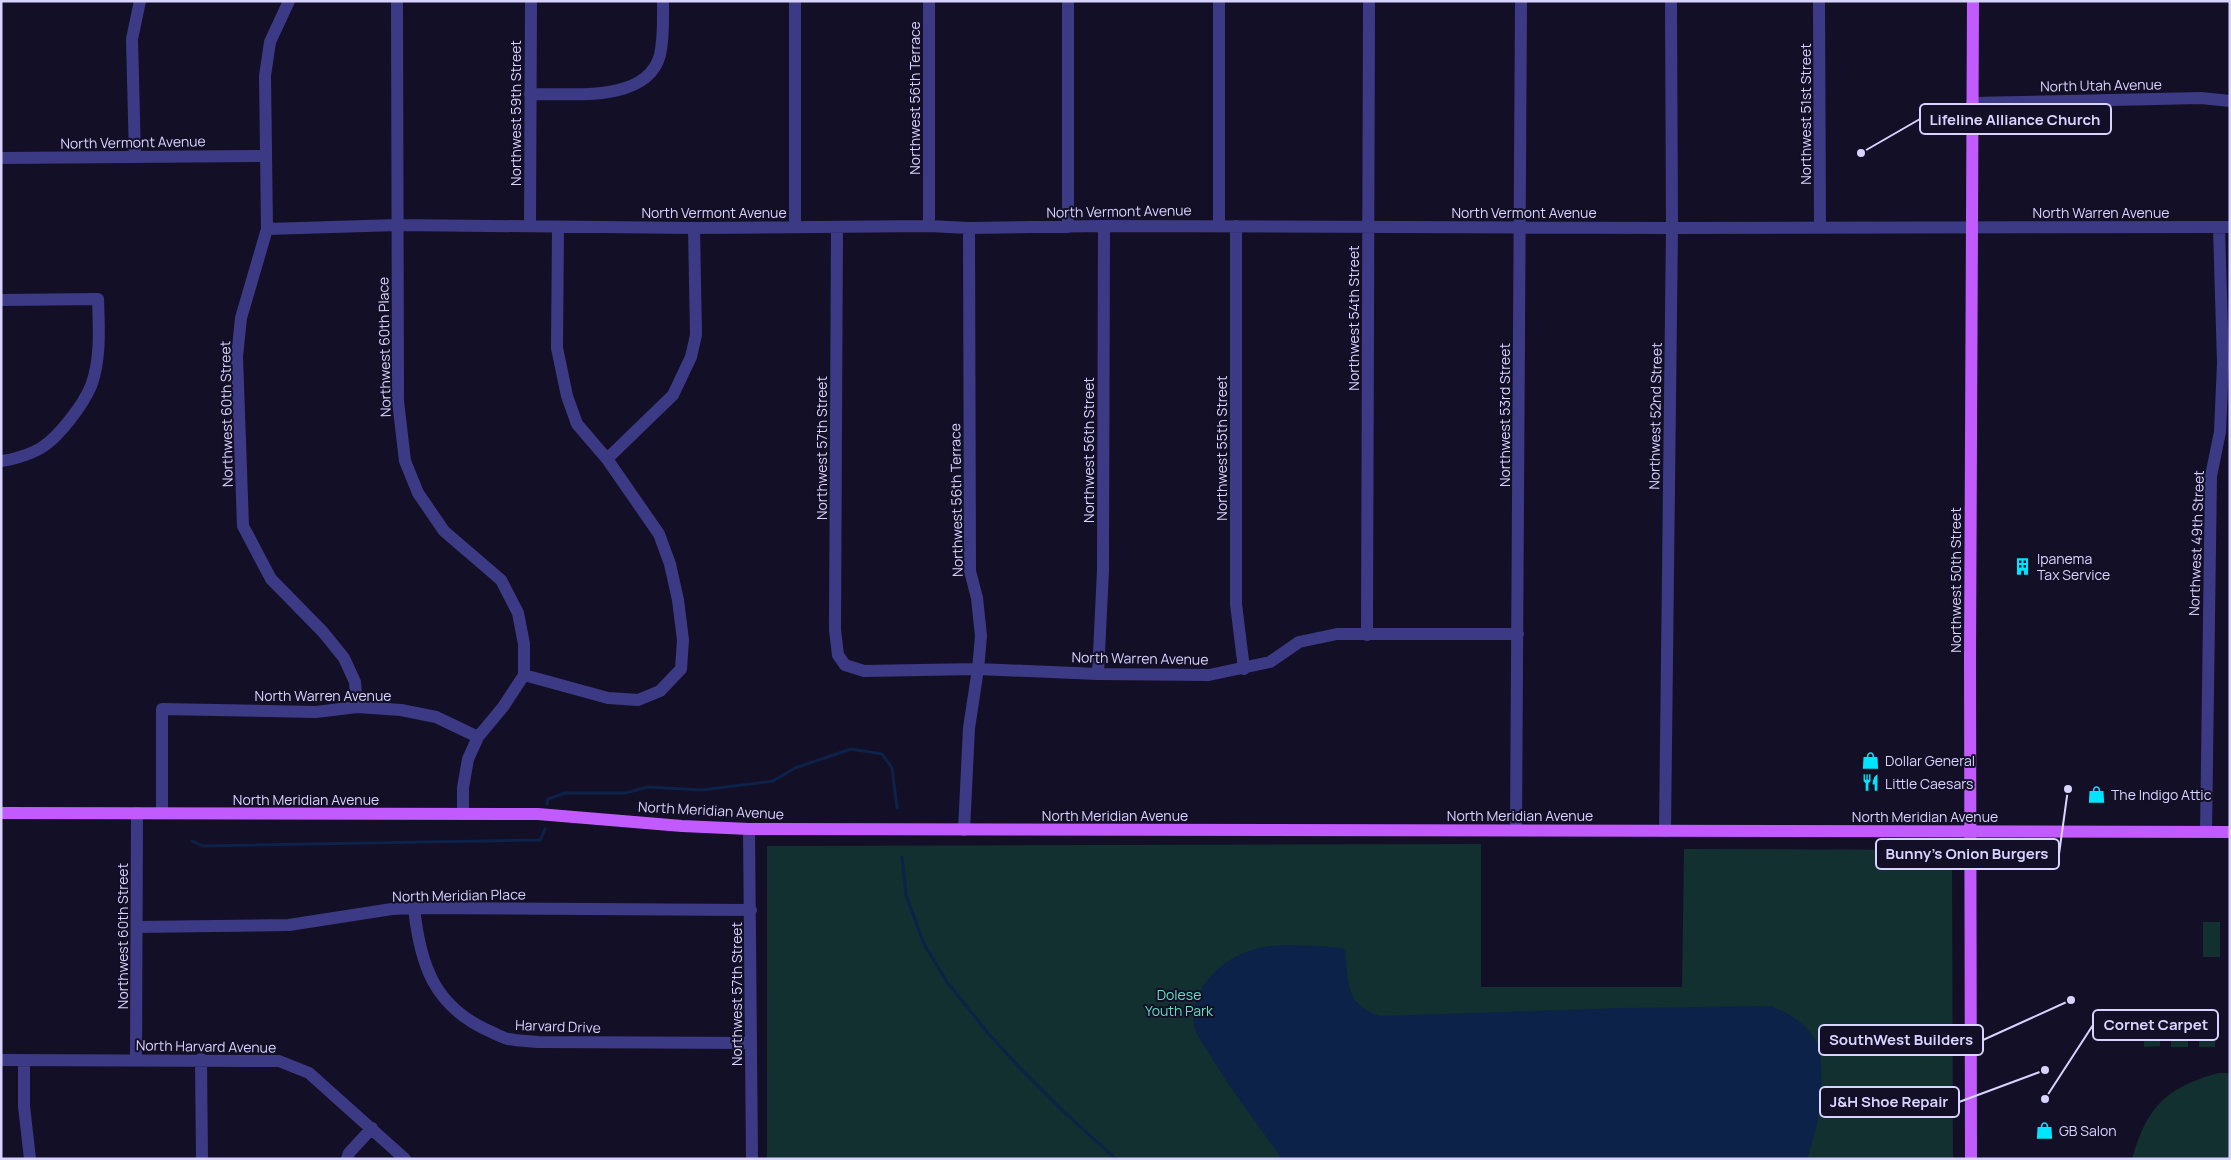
<svg xmlns="http://www.w3.org/2000/svg" width="2231" height="1160" viewBox="0 0 2231 1160" font-family="Manrope,sans-serif">
<style>
.green{fill:#12302f}
.water{fill:#0c2248}
.lines{fill:none;stroke-linecap:round;stroke-linejoin:round}
.stream{stroke:#0c2248;stroke-width:3}
.minor{stroke:#3d3a85;stroke-width:12}
.major{stroke:#c25bff;stroke-width:12}
.labels{text-anchor:middle;dominant-baseline:central;stroke-width:4;stroke-linejoin:round;paint-order:stroke}
.street-label{font-size:14px;fill:#d9d4ff;stroke:#130f26}
.poi-label{font-size:14px;fill:#d9d4ff;stroke:#130f26;text-anchor:start}
.park-label{font-size:14px;fill:#5fe0c0;stroke:#130f26}
.leader{fill:none;stroke:#d9d4ff;stroke-width:2}
.callout-dot{fill:#d9d4ff;stroke:#130f26;stroke-width:2}
.callout{fill:#130f26;stroke:#d9d4ff;stroke-width:2}
.callout-label{font-size:15px;text-anchor:middle;font-weight:bold;fill:#d9d4ff}
</style>
<rect width="100%" height="100%" fill="#130f26"/>
<!-- green -->
<path class="green" d="M1481,844V987H1682L1684,849L1952,850L1953,1159H767V846Z
M2203,922H2220V957H2203Z
M2188,1011V1047H2171V1012Z
M2216,1011L2215,1047H2199V1012Z
M2144,1012H2160V1046L2144,1047Z
M2218,1073H2230V1159H2132C2147,1106 2166,1088 2218,1073Z"/>
<!-- water -->
<path class="water" d="M1320,946L1342,948L1345,951C1349,983 1344,1003 1379,1016L1621,1008L1771,1006C1788,1013 1804,1022 1814,1038C1820,1046 1821,1058 1821,1068C1823,1104 1818,1124 1807,1159H1282C1257,1123 1230,1089 1208,1052C1204,1045 1198,1037 1195,1029C1186,993 1220,959 1252,950C1272,943 1298,946 1320,946Z"/>
<g class="lines">
<!-- stream -->
<path class="stream" d="M547,804L548,799L565,793H625L648,787L702,790L773,781L795,768L851,749L882,754L892,768L897,808
M192,841L203,846L540,840L545,829
M902,857L906,895L924,944L947,982L987,1032L1020,1068L1063,1111L1116,1159"/>
<!-- minor -->
<path class="minor" d="M289,1L270,42L265,76L267,229L241,318L237,357L243,526L271,579L323,632L344,658L355,682L357,707
M397,1L398,401L405,461L418,493L444,531L501,580L518,613L524,644V675L503,707L478,737L468,759L463,788V814
M1819,1L1820,227
M530,94C569,93 647,104 660,55C664,37 663,19 663,1
M1972,103L2201,98L2230,101
M135,157L132,39L140,1
M1,158L265,156
M530,226L531,1
M795,226V1
M929,226V1
M1219,226V1
M1236,226V604L1244,669
M1068,227V1
M837,228L835,630L838,655L845,665L864,671L978,669L1098,674L1209,675L1270,662L1299,642L1337,634H1518
M267,229L398,225L694,228L929,226L969,228L1104,226L1672,228L2230,227
M1,300L98,299C99,327 101,360 91,386C83,405 59,437 41,448C31,454 12,460 1,461
M607,459L673,395L691,357L696,335L694,228
M1367,635L1369,1
M1098,674L1103,570L1104,226
M524,675L608,698L638,700L660,691L681,669L683,640L678,600L670,564L659,534L607,459L577,424L567,396L557,348L558,227
M162,813V709L316,712L357,707L401,710L436,717L478,737
M749,829L752,1159
M1516,829L1521,1
M964,830L969,728L978,669L981,636L977,598L970,571L969,228
M1665,831L1672,228L1671,1
M2206,832L2211,476L2220,432L2223,363L2219,227
M414,908C420,963 433,1005 487,1030C494,1033 501,1037 508,1039C518,1041 529,1041 539,1042L751,1043
M137,927L289,925L392,909L414,908L751,910
M201,1059L202,1159
M1,1060L279,1061L309,1073L405,1159
M24,1060V1106L30,1159
M136,1060L137,813
M347,1159L349,1153L372,1128"/>
<!-- major -->
<path class="major" d="M1,813L538,814L682,826L749,829L2230,832
M1971,1159L1970,662L1973,1"/>
</g>
<!-- icons -->
<defs>
<symbol id="building-bare" viewBox="-9 -9 18 18"><path d="M-4-6H4V6H1V3H-1V6H-4ZM-2.5-4.3h1.7v1.8h-1.7ZM.8-4.3h1.7v1.8H.8ZM-2.5-1h1.7V.8h-1.7ZM.8-1h1.7V.8H.8Z" fill="#00e5ff" stroke="#130f26" stroke-width="2.5" paint-order="stroke"/></symbol>
<symbol id="shop-bare" viewBox="-9 -9 18 18"><path d="M-5-2.5h2.3a2.7 3.5 0 0 1 5.4 0H5L5.5 6h-11ZM-1.5-2.5h3a1.5 2.3 0 0 0-3 0Z" fill="#00e5ff" stroke="#130f26" stroke-width="2.5" paint-order="stroke"/></symbol>
<symbol id="restaurant-bare" viewBox="-9 -9 18 18"><path d="M-5-6h1v4h1v-4h1v4h1v-4h1v5L-1.5 .5V6h-2V.5L-5-1ZM5-6V6H3V1.5H1.5Q1.5-4 5-6Z" fill="#00e5ff" stroke="#130f26" stroke-width="2.5" paint-order="stroke"/></symbol>
</defs>
<g fill-rule="evenodd">
<use href="#building-bare" x="2010" y="554" width="25" height="25"/>
<use href="#shop-bare" x="1858" y="748" width="25" height="25"/>
<use href="#restaurant-bare" x="1858" y="770" width="25" height="25"/>
<use href="#shop-bare" x="2084" y="782" width="25" height="25"/>
<use href="#shop-bare" x="2032" y="1118" width="25" height="25"/>
</g>
<g class="labels">
<!-- street labels -->
<g class="street-label">
<text transform="translate(2101 85) rotate(-1)">North Utah Avenue</text>
<text transform="translate(914 98) rotate(-90)">Northwest 56th Terrace</text>
<text transform="translate(515 113) rotate(-90)">Northwest 59th Street</text>
<text transform="translate(1805 114) rotate(-90)">Northwest 51st Street</text>
<text transform="translate(133 142) rotate(-1)">North Vermont Avenue</text>
<text transform="translate(1119 211) rotate(-1)">North Vermont Avenue</text>
<text x="714" y="212">North Vermont Avenue</text>
<text x="1524" y="212">North Vermont Avenue</text>
<text x="2101" y="212">North Warren Avenue</text>
<text transform="translate(1353 318) rotate(-90)">Northwest 54th Street</text>
<text transform="translate(384 347) rotate(-91)">Northwest 60th Place</text>
<text transform="translate(226 414) rotate(-91)">Northwest 60th Street</text>
<text transform="translate(1504 415) rotate(-90)">Northwest 53rd Street</text>
<text transform="translate(1655 416) rotate(-89)">Northwest 52nd Street</text>
<text transform="translate(821 448) rotate(-90)">Northwest 57th Street</text>
<text transform="translate(1221 448) rotate(-90)">Northwest 55th Street</text>
<text transform="translate(1088 450) rotate(-90)">Northwest 56th Street</text>
<text transform="translate(956 500) rotate(-91)">Northwest 56th Terrace</text>
<text transform="translate(2196 543) rotate(-88)">Northwest 49th Street</text>
<text transform="translate(1955 580) rotate(-90)">Northwest 50th Street</text>
<text transform="translate(1140 658) rotate(1)">North Warren Avenue</text>
<text x="323" y="695">North Warren Avenue</text>
<text x="306" y="799">North Meridian Avenue</text>
<text transform="translate(711 810) rotate(3)">North Meridian Avenue</text>
<text x="1115" y="815">North Meridian Avenue</text>
<text x="1520" y="815">North Meridian Avenue</text>
<text x="1925" y="816">North Meridian Avenue</text>
<text transform="translate(459 895) rotate(-1)">North Meridian Place</text>
<text transform="translate(122 936) rotate(-90)">Northwest 60th Street</text>
<text transform="translate(736 994) rotate(-90)">Northwest 57th Street</text>
<text transform="translate(558 1026) rotate(2)">Harvard Drive</text>
<text transform="translate(206 1046) rotate(1)">North Harvard Avenue</text>
</g>
<!-- poi labels -->
<g class="poi-label">
<text x="2037" y="558">Ipanema<tspan x="2037" dy="16">Tax Service</tspan></text>
<text x="1885" y="760">Dollar General</text>
<text x="1885" y="783">Little Caesars</text>
<text x="2111" y="794">The Indigo Attic</text>
<text x="2059" y="1130">GB Salon</text>
</g>
<!-- park labels -->
<g class="park-label">
<text x="1179" y="994">Dolese<tspan x="1179" dy="16">Youth Park</tspan></text>
</g>
</g>
<!-- callouts -->
<path class="leader" d="M1861 153L1920 119M2068 789L2059 854M2045 1099L2093 1025M2071 1000L1983 1040M2045 1070L1959 1102"/>
<g class="callout-dot">
<circle cx="1861" cy="153" r="5"/>
<circle cx="2068" cy="789" r="5"/>
<circle cx="2045" cy="1099" r="5"/>
<circle cx="2071" cy="1000" r="5"/>
<circle cx="2045" cy="1070" r="5"/>
</g>
<g class="callout">
<rect x="1920" y="104" width="191" height="30" rx="5"/>
<rect x="1876" y="839" width="183" height="30" rx="5"/>
<rect x="2093" y="1010" width="125" height="30" rx="5"/>
<rect x="1819" y="1025" width="164" height="30" rx="5"/>
<rect x="1820" y="1087" width="139" height="30" rx="5"/>
</g>
<g class="callout-label">
<text x="2015" y="125">Lifeline Alliance Church</text>
<text x="1967" y="859">Bunny's Onion Burgers</text>
<text x="2156" y="1030">Cornet Carpet</text>
<text x="1901" y="1045">SouthWest Builders</text>
<text x="1889" y="1107">J&amp;H Shoe Repair</text>
</g>
<!-- border -->
<rect width="2231" height="1160" fill="none" stroke="#d9d4ff" stroke-width="5"/>
</svg>
